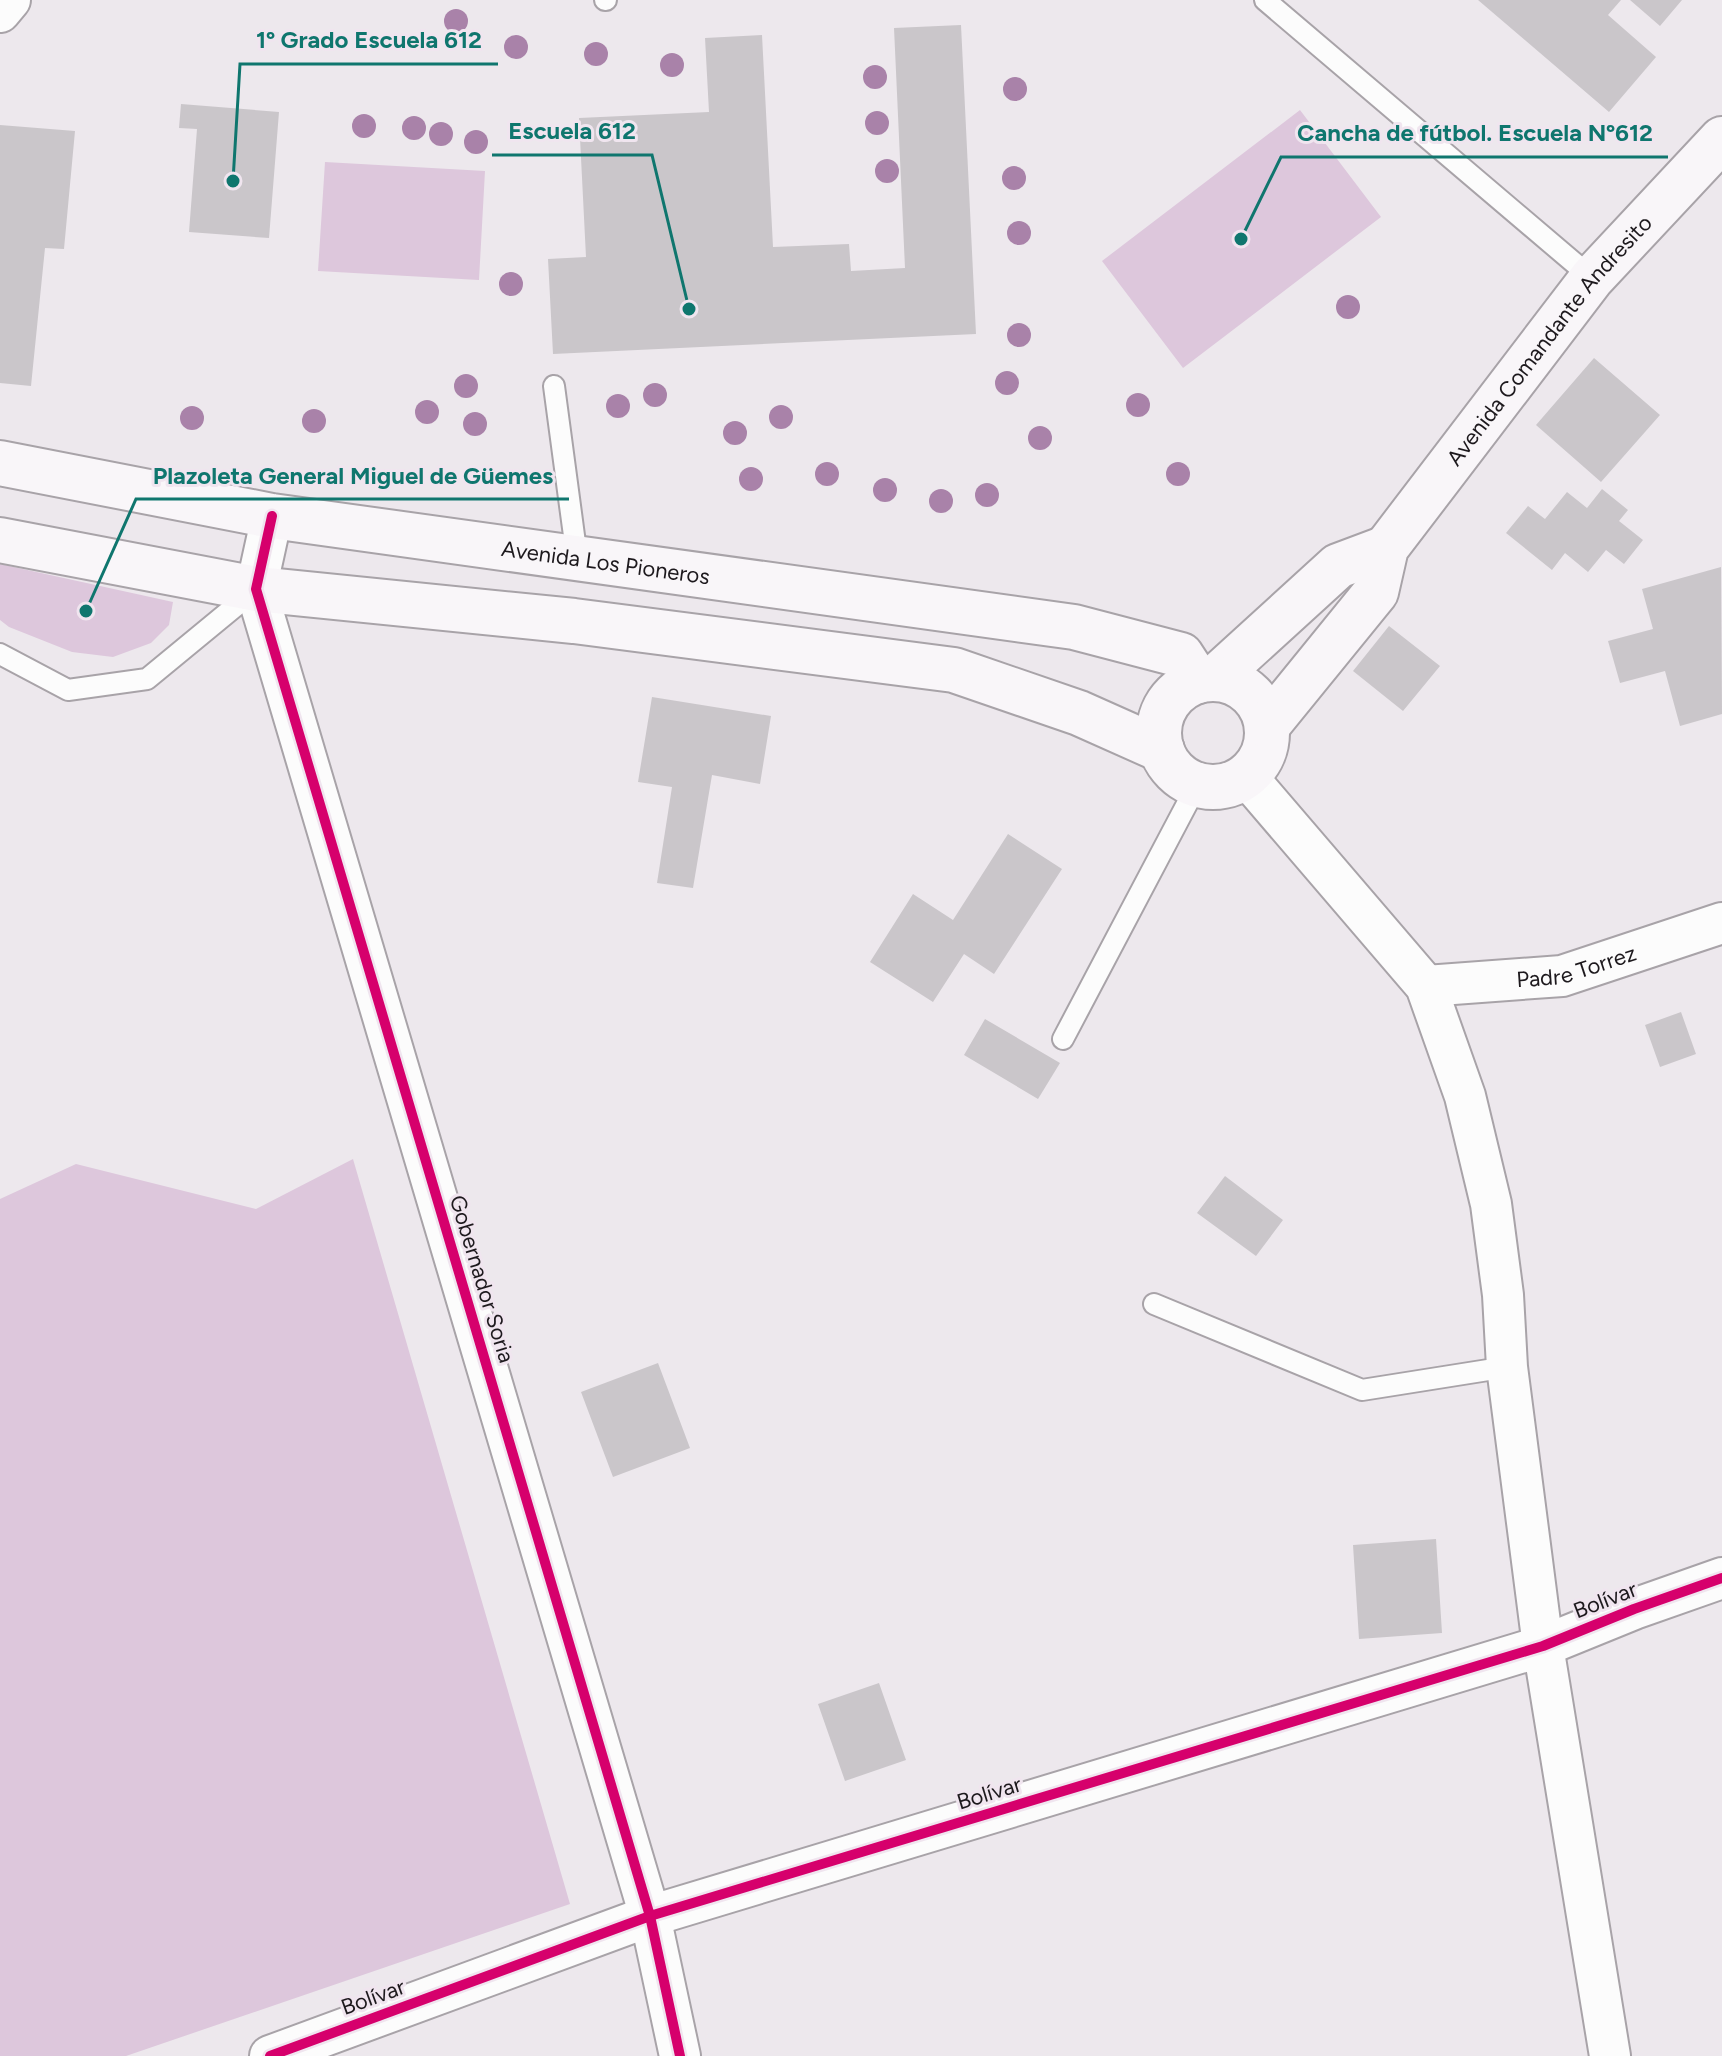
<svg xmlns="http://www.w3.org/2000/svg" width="1722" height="2056" viewBox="0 0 1722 2056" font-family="Figtree,sans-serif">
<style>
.green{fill:#ddc7dc}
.building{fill:#cac6ca}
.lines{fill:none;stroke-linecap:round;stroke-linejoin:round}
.lane-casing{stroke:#a8a3a8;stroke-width:24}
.street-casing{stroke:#a8a3a8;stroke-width:44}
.secondary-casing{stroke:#a8a3a8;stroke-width:48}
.lane{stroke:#fcfcfc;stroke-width:20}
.street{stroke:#fcfcfc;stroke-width:40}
.secondary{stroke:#f9f6f9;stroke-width:44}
.cycleway-casing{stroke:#f0e5ef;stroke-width:15}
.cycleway{stroke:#d6006c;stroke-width:10}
.tree{fill:#a982a9}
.labels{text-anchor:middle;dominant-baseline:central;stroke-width:6;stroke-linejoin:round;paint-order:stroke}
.street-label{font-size:22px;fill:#1d191d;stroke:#f0e5ef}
.leader{fill:none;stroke:#0f766e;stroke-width:3}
.callout-dot{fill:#0f766e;stroke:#f0e5ef;stroke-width:3}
.callout-label{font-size:24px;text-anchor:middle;font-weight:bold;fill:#0f766e;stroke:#f0e5ef;stroke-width:6;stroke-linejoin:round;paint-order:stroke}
</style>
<rect width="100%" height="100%" fill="#ede8ed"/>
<!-- green -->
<path class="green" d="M1300,110L1381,217L1183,368L1102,261Z
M325,162L485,171L479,280L318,271Z
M0,564L173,602L169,625L151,643L113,657L72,652L9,627L0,620Z
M353,1159L570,1904L126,2056H0V1199L76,1164L256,1209Z"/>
<!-- building -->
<path class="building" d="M1478,0H1621L1608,15L1656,57L1609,112Z
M1630,0H1682L1660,26Z
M961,25L976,334L553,354L548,259L586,257L579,118L709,112L705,38L762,35L773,247L849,244L851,271L905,268L894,28Z
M181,104L279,112L269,238L189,232L197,129L179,128Z
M0,125L75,131L64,249L45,248L31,386L0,383Z
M1594,358L1660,415L1601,482L1536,425Z
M1602,489L1628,510L1619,521L1643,540L1624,564L1606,550L1588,572L1565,553L1552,570L1506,533L1528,506L1545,519L1567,492L1587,508Z
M1721,567L1722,714L1680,726L1665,671L1620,683L1608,641L1653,629L1642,589Z
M1389,626L1440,666L1403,711L1353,671Z
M652,697L771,716L760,784L712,775L693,888L657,883L672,787L638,782Z
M1008,834L1062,869L994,974L964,954L933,1002L870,962L913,894L953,920Z
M1681,1012L1696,1054L1660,1067L1645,1025Z
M985,1019L1060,1063L1038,1099L964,1055Z
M1225,1176L1283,1220L1256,1256L1197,1213Z
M658,1363L690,1448L613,1477L581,1392Z
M1436,1539L1442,1633L1359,1639L1353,1545Z
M879,1683L906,1760L845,1781L818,1704Z"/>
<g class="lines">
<defs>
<path id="lane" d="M605,0H606
M1265,0L1592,278
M554,386L577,558
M0,654L68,690L147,679L255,590
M1063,1039L1197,785
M1154,1304L1362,1390L1507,1367"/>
<g id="street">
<path d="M0,12L10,0"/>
<path d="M272,516L256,589L650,1916L680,2056"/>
<path d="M1246,776L1426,986L1465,1096L1491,1204L1503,1295L1507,1367L1543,1646L1610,2056"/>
<path id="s1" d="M1426,986L1562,976L1722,923"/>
<path d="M270,2056L650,1916L1543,1646L1634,1609L1722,1578"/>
</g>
<g id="secondary">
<path id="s2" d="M0,463L272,516L1074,627L1181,655L1198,681"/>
<path d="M0,540L256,589L574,621L954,670L1079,713L1162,750"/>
<path d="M1214,679L1338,566L1386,548"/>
<circle cx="1213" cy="733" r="54"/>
<path id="s3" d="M1267,726L1376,592L1386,548L1592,278L1722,139"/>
</g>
</defs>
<!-- lane casing -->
<use href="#lane" class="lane-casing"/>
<!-- street casing -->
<use href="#street" class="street-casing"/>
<!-- secondary casing -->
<use href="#secondary" class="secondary-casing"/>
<!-- lane -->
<use href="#lane" class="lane"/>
<!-- street -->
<use href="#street" class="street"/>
<!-- secondary -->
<use href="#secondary" class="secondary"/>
<defs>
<path id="cycleway" d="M272,516L256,589L650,1916L680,2056
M270,2056L650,1916L1543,1646L1634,1609L1722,1578"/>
</defs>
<!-- cycleway casing -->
<use href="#cycleway" class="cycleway-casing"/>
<!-- cycleway -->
<use href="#cycleway" class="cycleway"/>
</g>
<!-- trees -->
<g class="tree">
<circle cx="456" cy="21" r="12"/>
<circle cx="516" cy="47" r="12"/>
<circle cx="596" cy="54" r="12"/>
<circle cx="672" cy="65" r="12"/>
<circle cx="875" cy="77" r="12"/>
<circle cx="1015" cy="89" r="12"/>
<circle cx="877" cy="123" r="12"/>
<circle cx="364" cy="126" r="12"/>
<circle cx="414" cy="128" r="12"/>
<circle cx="441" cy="134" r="12"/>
<circle cx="476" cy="142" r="12"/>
<circle cx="887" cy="171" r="12"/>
<circle cx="1014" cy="178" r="12"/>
<circle cx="1019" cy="233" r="12"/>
<circle cx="511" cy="284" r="12"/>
<circle cx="1348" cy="307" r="12"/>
<circle cx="1019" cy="335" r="12"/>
<circle cx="1007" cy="383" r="12"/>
<circle cx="466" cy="386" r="12"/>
<circle cx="655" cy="395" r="12"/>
<circle cx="1138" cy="405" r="12"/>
<circle cx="618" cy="406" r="12"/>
<circle cx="427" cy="412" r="12"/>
<circle cx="781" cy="417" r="12"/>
<circle cx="192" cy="418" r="12"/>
<circle cx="314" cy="421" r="12"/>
<circle cx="475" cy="424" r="12"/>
<circle cx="735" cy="433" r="12"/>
<circle cx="1040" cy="438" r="12"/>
<circle cx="827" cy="474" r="12"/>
<circle cx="1178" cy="474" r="12"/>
<circle cx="751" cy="479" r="12"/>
<circle cx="885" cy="490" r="12"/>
<circle cx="987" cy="495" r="12"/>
<circle cx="941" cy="501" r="12"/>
</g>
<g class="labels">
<!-- street labels -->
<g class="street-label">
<text stroke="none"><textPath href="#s3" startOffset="482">Avenida Comandante Andresito</textPath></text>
<text stroke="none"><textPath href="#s2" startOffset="614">Avenida Los Pioneros</textPath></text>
<text stroke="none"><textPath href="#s1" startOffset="152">Padre Torrez</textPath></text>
<text transform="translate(482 1279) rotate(73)">Gobernador Soria</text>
<text transform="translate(1605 1600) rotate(-21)">Bolívar</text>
<text transform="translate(989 1793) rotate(-17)">Bolívar</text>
<text transform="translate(373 1997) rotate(-20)">Bolívar</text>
</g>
</g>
<!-- callouts -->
<path class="leader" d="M233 181L240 64H498M689 309L652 155H492M1241 239L1281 157H1668M86 611L136 499H569"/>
<g class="callout-dot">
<circle cx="233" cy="181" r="8"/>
<circle cx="689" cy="309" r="8"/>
<circle cx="1241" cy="239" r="8"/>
<circle cx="86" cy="611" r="8"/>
</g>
<g class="callout-label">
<text x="369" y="48">1º Grado Escuela 612</text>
<text x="572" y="139">Escuela 612</text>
<text x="1475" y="141">Cancha de fútbol. Escuela Nº612</text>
<text x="353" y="484">Plazoleta General Miguel de Güemes</text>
</g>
</svg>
